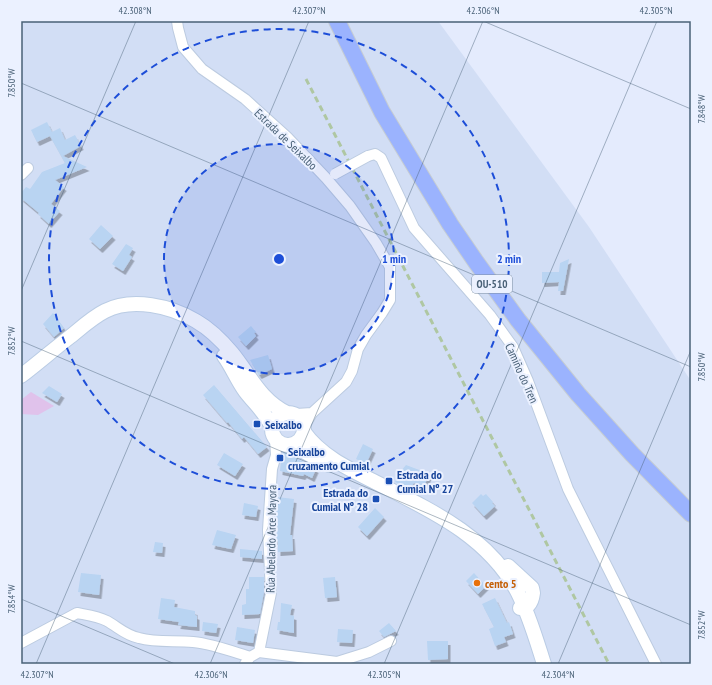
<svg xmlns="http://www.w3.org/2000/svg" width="712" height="685" viewBox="0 0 712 685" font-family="'PT Sans Narrow',sans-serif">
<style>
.residential{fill:#d2def5}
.green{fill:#e0c2eb}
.building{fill:#b9d4f2;filter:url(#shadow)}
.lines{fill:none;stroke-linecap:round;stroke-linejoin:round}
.street-casing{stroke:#bccbe0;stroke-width:12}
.secondary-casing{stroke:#bacce4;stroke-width:16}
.primary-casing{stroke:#c5ccd3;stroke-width:18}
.street{stroke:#fff;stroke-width:10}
.secondary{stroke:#fff;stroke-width:14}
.primary{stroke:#9bb3fe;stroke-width:16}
.rail{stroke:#afc7a2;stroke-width:3;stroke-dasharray:6 4;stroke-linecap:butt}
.street-bridge-casing{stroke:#bccbe0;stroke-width:12;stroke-linecap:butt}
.street-bridge{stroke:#fff;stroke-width:10}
.ticks{fill:none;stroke:#496177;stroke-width:1;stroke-opacity:0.45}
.ring{fill:none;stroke:#1d4ed8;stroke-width:2;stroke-dasharray:7 5}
.transit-dot{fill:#1a4fb4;stroke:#ebf1ff;stroke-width:1.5}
.food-dot{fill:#e8710a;stroke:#ebf1ff;stroke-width:1.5}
.labels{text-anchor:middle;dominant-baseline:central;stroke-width:4;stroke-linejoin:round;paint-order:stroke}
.shield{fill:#ebf1ff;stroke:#7a8ca0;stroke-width:1}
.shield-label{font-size:11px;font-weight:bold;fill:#496177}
.street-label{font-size:12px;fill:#496177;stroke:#ebf1ff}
.transit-label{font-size:12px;font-weight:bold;fill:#164399;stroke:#ebf1ff;text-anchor:start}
.food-label{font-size:12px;font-weight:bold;fill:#c56008;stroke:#ebf1ff;text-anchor:start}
.centre{fill:#1d4ed8;stroke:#ebf1ff;stroke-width:2}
.ring-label{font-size:12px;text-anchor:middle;font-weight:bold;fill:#1d4ed8;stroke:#ebf1ff;stroke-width:4;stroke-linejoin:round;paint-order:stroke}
.neatline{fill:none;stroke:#496177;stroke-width:1.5}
.ticks-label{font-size:10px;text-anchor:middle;fill:#496177}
</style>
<defs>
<filter id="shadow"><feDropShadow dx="2.5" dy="4" stdDeviation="0" flood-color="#0004"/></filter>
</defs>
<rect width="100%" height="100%" fill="#e4ebfd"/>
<!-- residential -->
<path class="residential" d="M21,21H438L589,227L691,381V664H21Z"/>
<!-- green -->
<path class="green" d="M31,392L54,406L38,415L21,414V400Z"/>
<!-- building -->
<path class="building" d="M47,122L52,132L60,128L65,140L75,135L81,146L63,156L87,167L55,180L64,187L51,204L60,211L49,224L38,214L39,213L21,198V193L26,187L30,189L42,172L65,163L50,136L37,142L31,130Z
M101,225L113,236L100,249L89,239Z
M126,244L133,248L129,255L132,257L123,271L112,264Z
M569,259L563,291H558L559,282L542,283V272H559L560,263Z
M53,313L64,328L54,337L43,324Z
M251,326L256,332L254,333L256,336L246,346L238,337Z
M268,355L272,369L259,375L250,360Z
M214,385L267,447L258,454L244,437L242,439L228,422L227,423L203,395Z
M49,386L62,394L57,402L42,393Z
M363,444L373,449L366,464L356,459Z
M282,450L316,469L312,478L304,474L303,476L280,471Z
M224,453L243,464L235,476L217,465Z
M406,465L430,474L423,487L414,483L409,490L395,482L400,472Z
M481,494L483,496L486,494L493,502L492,503L495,506L484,516L472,503Z
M277,497L294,499L290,535H292L293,551L278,552V541H275V530Z
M244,503L258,506L256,517L242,515Z
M375,508L384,517L367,536L358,527Z
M217,530L236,535L231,549L212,545Z
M155,542L163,543L162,553L153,552Z
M240,549L262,551V559L240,557Z
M81,573L101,575L99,595L78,592Z
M474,573L486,586L478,594L466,581Z
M249,577H264V592L260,614L242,615V605L246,604V589H249Z
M335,577L337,597L325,598L323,578Z
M161,598L175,600L174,607L195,611V615L197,616V627L178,625L179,622L158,619Z
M495,598L507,623L509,622L513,634L504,637L506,642L495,646L489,629L494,627L482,604Z
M281,603L292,605L290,615L294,616V633L277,630L278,622H280Z
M203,622L218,624L216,633L202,631Z
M389,623L396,631L384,637L379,631Z
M237,627L255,630L253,643L235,640Z
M338,629L353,630L352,643L337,642Z
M427,641H448V659L428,660Z"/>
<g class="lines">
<defs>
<path id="street" d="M177,21L178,28L183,47L202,69L245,99L287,137L326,178L350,206L376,243L390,267V300L382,313L366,335L358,349L352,371L346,382L312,413L304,427
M368,156L375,154L381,158L414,228L490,315L513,347L528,381L568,489L656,664
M21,175L28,168
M296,414L312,413
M21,643L77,613C87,615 97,616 107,621C118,627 125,635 139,638C157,643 175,640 193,642C213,644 231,651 250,657
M259,652L337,662L369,652L391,641
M245,664L250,657L259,652L271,593L268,530L272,469L276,455L275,439"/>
<path id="secondary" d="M224,356C232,367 237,380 245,391C255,404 265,412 272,427
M21,376C38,363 54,349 71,336C82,327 93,317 105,311C132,297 171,306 196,321C210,329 222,341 232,353C250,375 260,400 287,413
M272 429a16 16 0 1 1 32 0a16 16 0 1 1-32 0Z
M304,432C321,456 349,469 375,482C428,509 487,535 517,591C529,614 536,639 544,664
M292,445L329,465
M508,566L532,588L533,593C532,601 529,608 520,608"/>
<path id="primary" d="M337,21L382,112L450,224L476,262L518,320L578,394L632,454L691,514"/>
</defs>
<!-- street casing -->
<use href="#street" class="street-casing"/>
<!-- secondary casing -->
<use href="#secondary" class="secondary-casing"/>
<!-- primary casing -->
<use href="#primary" class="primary-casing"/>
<!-- street -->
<use href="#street" class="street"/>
<!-- secondary -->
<use href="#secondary" class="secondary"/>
<!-- primary -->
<use href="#primary" class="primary"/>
<!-- rail -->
<path class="rail" d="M306,79L609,664"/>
<defs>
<path id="street-bridge" d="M335,174L368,156"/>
</defs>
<!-- street-bridge casing -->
<use href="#street-bridge" class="street-bridge-casing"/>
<!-- street-bridge -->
<use href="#street-bridge" class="street-bridge"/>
</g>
<!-- ticks -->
<path class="ticks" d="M483,21L691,109M21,83L691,367M21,291L136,21M21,341L691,625M21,599L175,664M36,664L309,21M210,664L483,21M384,664L657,21M558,664L691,350"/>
<!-- distance rings -->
<circle cx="279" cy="259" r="115" fill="#1d4ed8" fill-opacity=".12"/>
<g class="ring">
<circle cx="279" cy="259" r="115"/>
<circle cx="279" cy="259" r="230"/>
</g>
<!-- markers -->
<g class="transit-dot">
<rect x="253" y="420" width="8" height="8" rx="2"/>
<rect x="276" y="454" width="8" height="8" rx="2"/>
<rect x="385" y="477" width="8" height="8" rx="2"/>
<rect x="372" y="495" width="8" height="8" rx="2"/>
</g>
<circle class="food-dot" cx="477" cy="583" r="4"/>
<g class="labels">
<!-- shield labels -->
<rect class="shield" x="472" y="275" width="40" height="18" rx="3"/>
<g class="shield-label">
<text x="492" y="284">OU-510</text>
</g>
<!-- street labels -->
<g class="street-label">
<text transform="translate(286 139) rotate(44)">Estrada de Seixalbo</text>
<text transform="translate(522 373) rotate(66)">Camiño do Tren</text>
<text transform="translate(271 539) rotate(-89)">Rúa Abelardo Arce Mayora</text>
</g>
<!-- transit labels -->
<g class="transit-label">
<text x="265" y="424">Seixalbo</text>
<text x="288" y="451">Seixalbo<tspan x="288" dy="14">cruzamento Cumial</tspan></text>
<text x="397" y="474">Estrada do<tspan x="397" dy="14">Cumial Nº 27</tspan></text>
<text x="368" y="492" text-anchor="end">Estrada do<tspan x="368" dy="14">Cumial Nº 28</tspan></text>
</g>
<!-- food labels -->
<g class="food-label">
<text x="485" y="583">cento 5</text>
</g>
</g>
<circle cx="279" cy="259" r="6" class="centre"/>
<g class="ring-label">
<text x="394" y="263">1 min</text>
<text x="509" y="263">2 min</text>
</g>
<!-- border -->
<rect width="712" height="685" fill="none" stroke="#ebf1ff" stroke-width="44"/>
<rect x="22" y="22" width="668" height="641" class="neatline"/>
<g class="ticks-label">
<text x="135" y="14">42.308°N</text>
<text x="309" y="14">42.307°N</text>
<text x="483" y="14">42.306°N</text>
<text x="656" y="14">42.305°N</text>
<text transform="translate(11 83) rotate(-90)" y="4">7.850°W</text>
<text transform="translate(701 109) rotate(-90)" y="4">7.848°W</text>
<text transform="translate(11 341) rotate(-90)" y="4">7.852°W</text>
<text transform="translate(701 367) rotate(-90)" y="4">7.850°W</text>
<text transform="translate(11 599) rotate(-90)" y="4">7.854°W</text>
<text transform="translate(701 625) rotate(-90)" y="4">7.852°W</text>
<text x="37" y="678">42.307°N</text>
<text x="211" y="678">42.306°N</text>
<text x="384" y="678">42.305°N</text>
<text x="558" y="678">42.304°N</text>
</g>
</svg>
